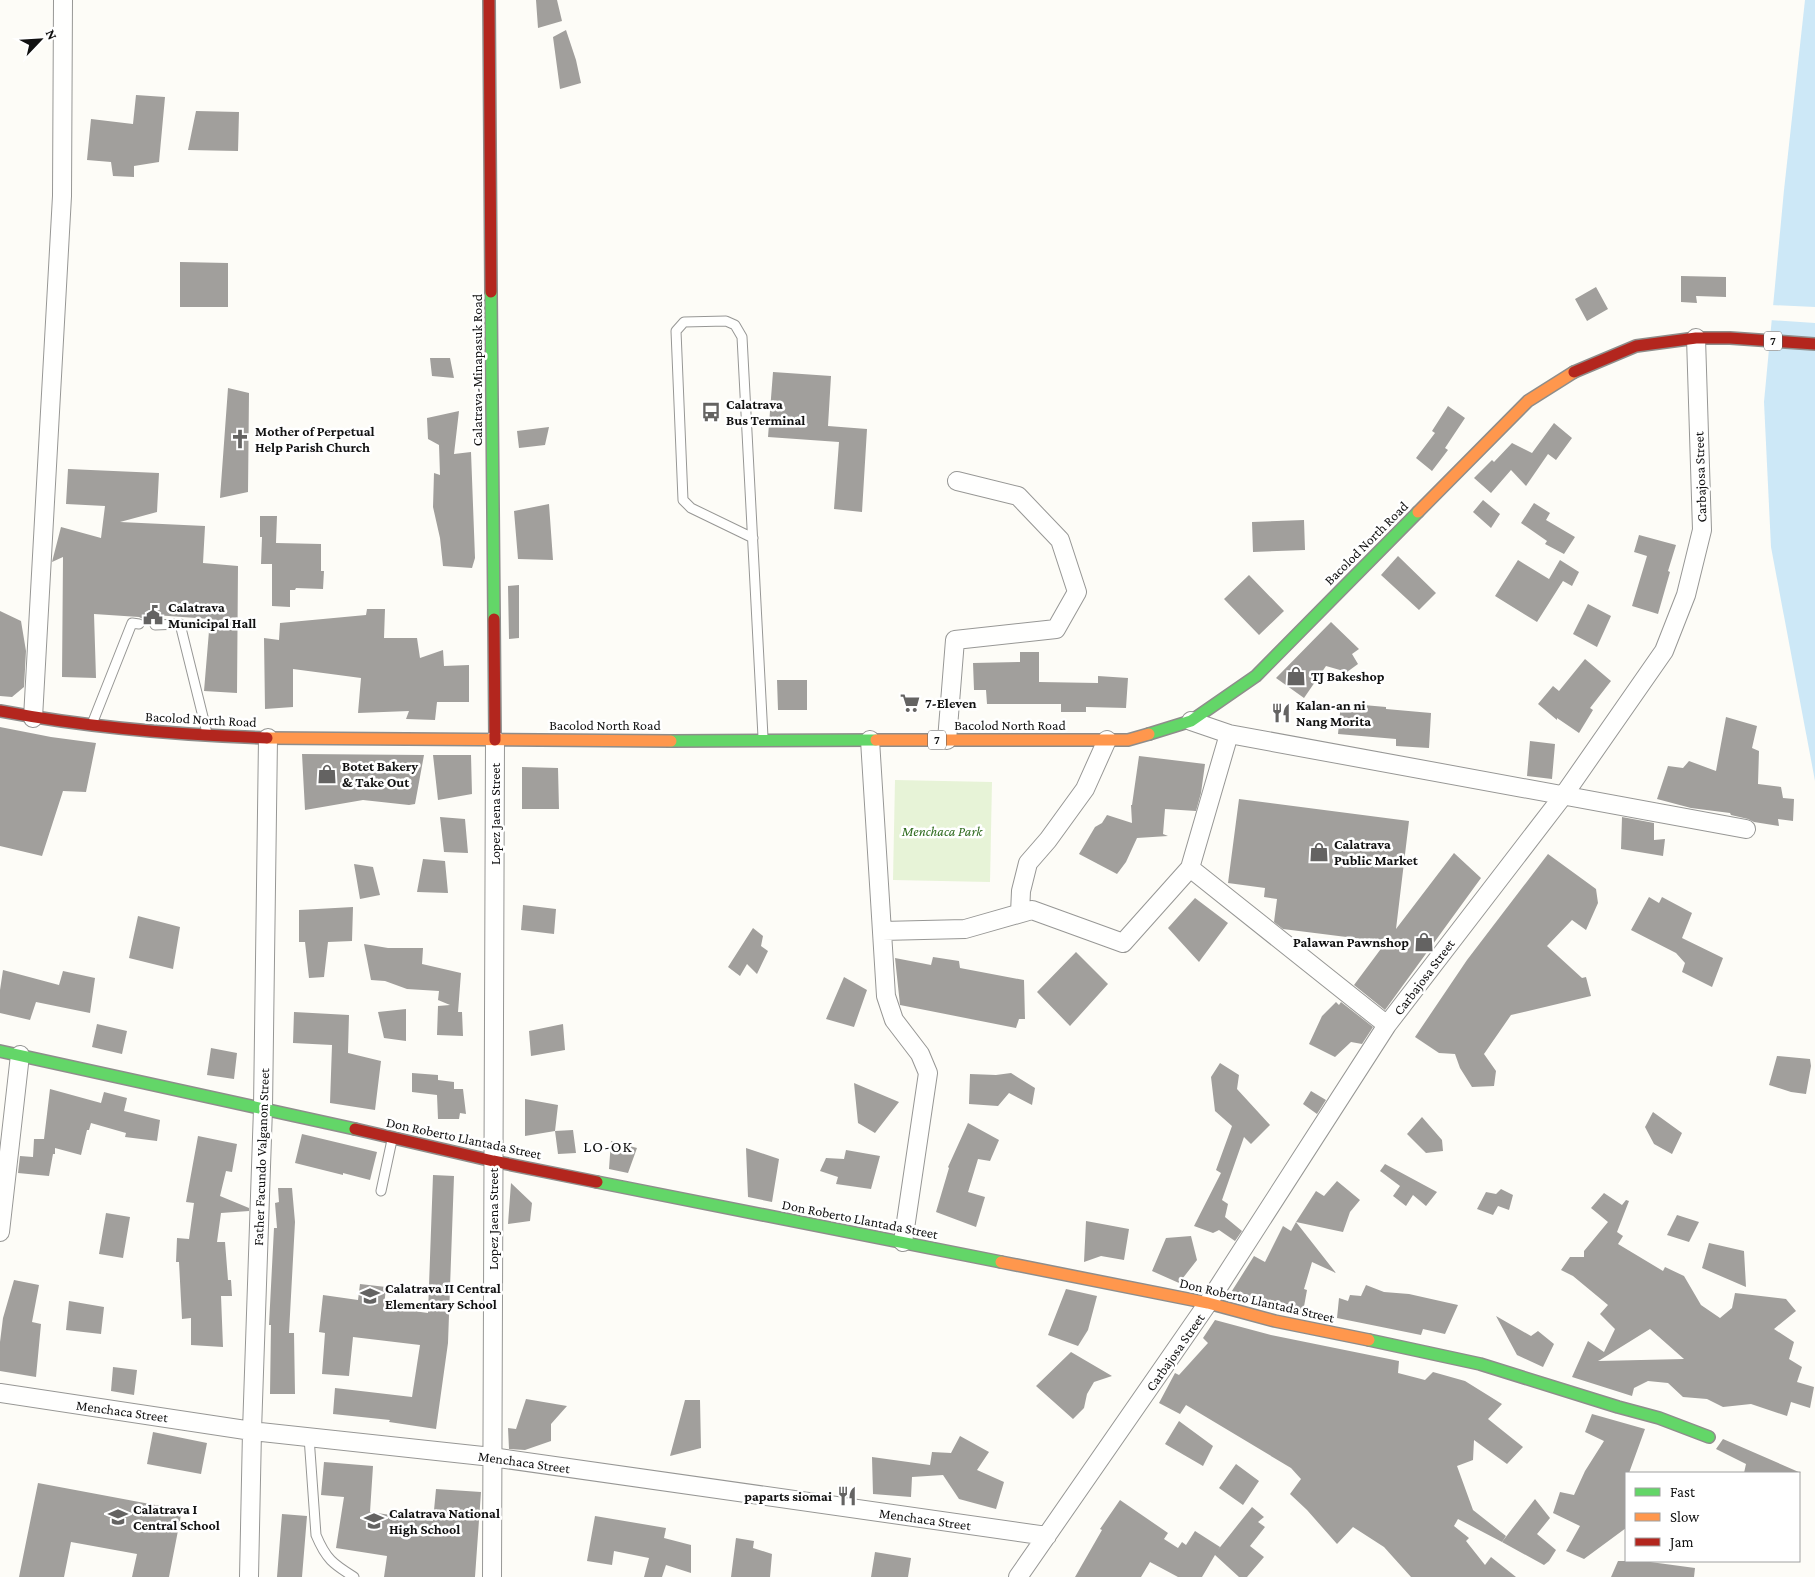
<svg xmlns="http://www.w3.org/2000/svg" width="1815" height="1577" viewBox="0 0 1815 1577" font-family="'Crimson Pro',serif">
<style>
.green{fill:#e7f3d7}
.water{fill:#cde8f7}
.pier{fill:#fdfcf7}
.building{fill:#a19f9c;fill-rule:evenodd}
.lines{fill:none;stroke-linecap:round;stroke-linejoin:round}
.lane-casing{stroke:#979795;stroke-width:11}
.street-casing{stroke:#979795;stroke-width:20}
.fast-casing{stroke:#8e8d8b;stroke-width:14}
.slow-casing{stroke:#8e8d8b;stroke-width:14}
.jam-casing{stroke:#8e8d8b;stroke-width:14}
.lane{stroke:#fffffe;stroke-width:9}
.street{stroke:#fffffe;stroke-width:18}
.fast{stroke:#63d668;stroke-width:11}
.slow{stroke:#ff974d;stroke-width:11}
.jam{stroke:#b3261e;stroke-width:11}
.labels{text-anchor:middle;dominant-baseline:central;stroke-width:5;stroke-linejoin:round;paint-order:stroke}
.shield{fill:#fff;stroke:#585858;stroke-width:1}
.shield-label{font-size:12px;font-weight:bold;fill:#111}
.street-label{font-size:14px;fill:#111;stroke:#fff}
.poi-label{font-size:14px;font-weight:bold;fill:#111;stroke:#fff;text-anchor:start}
.park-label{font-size:14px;font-style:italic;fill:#2f6b1f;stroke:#fff}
.quarter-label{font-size:16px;letter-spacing:1px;fill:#111;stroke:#fff}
</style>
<rect width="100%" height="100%" fill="#fdfcf7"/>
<!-- green -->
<path class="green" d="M895,780L992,782L990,882L893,880Z"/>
<!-- water -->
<path class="water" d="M1805,0H1815V781L1771,547L1764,402L1784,190Z"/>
<!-- pier -->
<path class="pier" d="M1771,305L1815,307V323L1769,320Z"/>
<!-- building -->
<path class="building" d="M536,0H557L562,21L538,28Z
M566,30L576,60L581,83L560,89L553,37Z
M136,95L165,97L159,162L134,166V177L113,176L111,162L87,160L91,119L133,124Z
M196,111L239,112L238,151L188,150Z
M180,262L228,263V307H180Z
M1681,276L1726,277V297L1696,296L1697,303L1681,302Z
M1596,287L1608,309L1587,321L1575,299Z
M430,358H450L454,378L432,376Z
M773,372L831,376L828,426L867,429L862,512L834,509L839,442L768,437Z
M228,388L249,393L248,492L220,498Z
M1448,406L1465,418L1445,448L1448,450L1432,471L1416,458L1435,433L1432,431Z
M459,411L454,454L471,452L475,558L472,568L443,566L440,538L433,507L434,473L440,475L439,445L428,439L427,418Z
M1554,423L1572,438L1556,460L1548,454L1526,486L1511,470L1491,493L1474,478L1492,460L1494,462L1512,443L1532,453Z
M549,427L545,445L519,448L517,431Z
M68,469L159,473L157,512L120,522L205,526L203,563L238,566L237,693L204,691L210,619L155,615V619L151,620L149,625H145L143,619L139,617L94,614L96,678L62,677L63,557L52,562L53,558L61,527L101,538L105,506L66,504Z
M1483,500L1500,514L1491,528L1473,512Z
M1534,503L1550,513L1546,520L1575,537L1564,554L1545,544L1547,541L1521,523Z
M549,504L553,560L518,559L514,511Z
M260,516H277L276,543L321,544V571H324L323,589L296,588L295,590H290V607L272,606V564H261L262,537H260Z
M1304,520L1305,550L1253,552L1252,522Z
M1639,535L1676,545L1668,571L1670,572L1658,614L1632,606L1647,556L1634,552Z
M1398,556L1436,593L1419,610L1381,575Z
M1518,560L1549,579L1560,560L1579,572L1572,586L1563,581L1537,622L1495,596Z
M1249,575L1284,611L1259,635L1224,599Z
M519,585V638L509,639L508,586Z
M1588,604L1611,616L1597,647L1573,634Z
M367,609H385L384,638H417L420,658L443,650L444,666L469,665V702H437L435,720L406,719L409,711L358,713L361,678L293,669V707L265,709L264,638L279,640L280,623L366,615Z
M0,611L21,621L26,651L24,687L12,697L0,696Z
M1331,622L1359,649L1352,654L1358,664L1347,672L1326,666L1304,698L1276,678Z
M1020,652H1039V682L1098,683V676L1128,678L1126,708L1086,707V712H1061V704H987L986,690H974L973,663L1020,662Z
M1585,659L1611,681L1590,708L1593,710L1579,733L1557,718V720L1538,704L1553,686L1559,691Z
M777,680H807V710H778Z
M1341,703L1386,707V709L1431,713L1429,748L1396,746V739L1338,734Z
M1726,717L1757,726L1752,748L1759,751L1758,784L1781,787L1783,798L1794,799L1793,821L1778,819L1779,826L1754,822L1748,819L1731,815L1730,813L1691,808L1657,799L1668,766L1683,768L1689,761L1716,771Z
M0,727L51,737L96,743L86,792L63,791L42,856L0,846Z
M1530,741L1555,744L1552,779L1527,776Z
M302,754L424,755L415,804L409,805L363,800L305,810Z
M433,755H471L472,794L438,800Z
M1139,756L1205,764L1201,793L1196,811L1165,809L1163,834L1168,836L1137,838L1126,862L1117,874L1079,854L1095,827L1102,823L1107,815L1132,823L1131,805H1132Z
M522,767L558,768L559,809H522Z
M1239,799L1409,821L1396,929L1454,853L1481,878L1385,1010L1354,985L1386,942L1283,929L1274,922L1277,899L1264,897L1265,888L1228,883Z
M440,817L465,819L468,853L444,852Z
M1622,817L1654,823V840L1665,839L1663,856L1621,849Z
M1548,854L1596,889L1598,903L1586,930L1572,920L1547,946L1582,978L1586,977L1591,996L1511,1015L1484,1054L1496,1071L1494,1086L1472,1087L1460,1068L1455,1054L1439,1053L1415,1037L1467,960Z
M423,859L445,861L448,893L417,892Z
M354,864L373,867L380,895L360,899Z
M1649,897L1659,903L1662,897L1692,913L1682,938L1723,958L1712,987L1682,972L1685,963L1676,953L1631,930Z
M1195,898L1228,923L1199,962L1168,928Z
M523,905L556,909L554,934L521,930Z
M353,907L352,941L328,942L324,977L309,978L305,942H299V910Z
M138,916L180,927L173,969L129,958Z
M753,928L763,936L761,946L768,951L757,974L747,964L740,976L728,967Z
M364,944L388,948H423L422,964L461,973L458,1012H462L463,1036L437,1035L438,1006L450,1005L438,1000L439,991L407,989L385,981L371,980Z
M1076,952L1108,984L1070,1026L1037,992Z
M933,957L959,961L960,968L1024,980L1025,1019H1019L1016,1028L900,1005L895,958L931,965Z
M3,970L59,985L63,971L95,978L90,1013L36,1002L30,1020L0,1013V990Z
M844,977L867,990L854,1027L826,1019Z
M1336,1002L1339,1005L1341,1002L1373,1027L1362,1044L1351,1042L1335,1057L1309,1044L1322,1016Z
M406,1009V1041L384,1038L378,1012Z
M294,1012L349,1015L348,1053L381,1061L375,1110L330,1103L332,1045L293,1043Z
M97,1024L127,1031L122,1054L92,1047Z
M563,1024L565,1050L531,1056L529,1031Z
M211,1048L237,1053L234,1079L207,1075Z
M1777,1056L1810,1059L1811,1066L1806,1094L1791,1092L1769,1085Z
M1220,1063L1239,1075L1237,1089L1270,1125L1251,1144L1244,1137L1222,1200L1228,1204L1225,1217L1242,1231L1235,1241L1219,1230L1213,1233L1194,1226L1221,1173L1216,1170L1232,1126L1215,1111L1211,1077Z
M412,1073L438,1075V1080L454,1082V1089H463L466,1114L460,1113L459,1119H438L437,1095L412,1092Z
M1011,1073L1035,1088L1032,1105L1009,1093L998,1106L969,1104L970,1074L996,1075Z
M854,1083L899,1102L875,1133L858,1123Z
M50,1089L101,1103L104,1092L127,1098L124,1111L160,1120L157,1141L125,1137L126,1133L91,1123L89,1130H87L81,1155L55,1148V1154H53L49,1176L18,1173L20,1156L33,1157L34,1139H44Z
M1311,1091L1326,1100L1317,1114L1303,1104Z
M525,1099L558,1105L555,1131L525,1136Z
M1653,1112L1682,1133L1672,1154L1654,1144L1645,1127Z
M1422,1117L1442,1140L1443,1151L1426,1153L1407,1134Z
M968,1123L999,1140L990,1161L978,1159L968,1192L985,1197L976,1227L936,1212L949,1168L948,1167Z
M573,1130L576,1153L558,1154L555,1131Z
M302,1134L377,1152L370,1180L343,1173V1175L295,1163Z
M198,1136L237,1144L232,1172L226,1171L220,1196L249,1208V1211L221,1213L217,1242H225L228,1280H231L232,1296H221L223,1347L191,1345V1318L182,1319L179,1262H176L177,1238L189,1239L194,1203L186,1202Z
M611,1141L637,1148L628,1173L609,1169Z
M746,1148L779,1159L772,1202L748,1197Z
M846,1150L880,1156L871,1189L836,1184L838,1177L820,1171L826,1158L844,1159Z
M1385,1164L1437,1192L1426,1206L1413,1195L1406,1206L1393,1196L1400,1186L1380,1171Z
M433,1175L454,1176L448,1343L436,1429L389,1422L390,1420L333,1414L335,1388L412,1397L420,1345L353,1337L349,1376L322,1374L325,1333L319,1332L323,1295L358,1300L360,1284L386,1287L384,1307L428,1313Z
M1337,1181L1360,1200L1350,1212L1343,1232L1296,1222L1316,1191L1324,1196Z
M511,1183L532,1203L530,1221L508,1224Z
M278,1188H292L295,1222L289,1333H294L295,1394H270L271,1325H269L274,1228H277L275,1203L279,1202Z
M1501,1189L1513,1195L1509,1210L1498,1206L1493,1215L1477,1209L1486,1192L1496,1194Z
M1604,1193L1622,1205L1626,1200L1629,1201L1617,1232L1623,1236L1618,1244L1663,1271L1665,1267L1684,1276L1701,1305L1720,1318L1732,1308L1735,1293L1786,1299L1796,1311L1774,1329L1794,1342L1789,1359L1802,1367L1797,1382L1814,1387L1810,1408L1791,1402L1787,1416L1751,1404L1723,1407L1707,1399L1683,1397L1668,1383L1648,1381L1634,1388L1632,1396L1572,1377L1588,1341L1604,1352L1615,1329L1600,1314L1608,1305L1573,1276L1561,1270L1570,1257H1584V1251L1608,1222L1591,1208ZM1650,1329L1684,1359L1598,1361L1600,1360Z
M106,1213L130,1217L123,1258L99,1254Z
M1677,1215L1699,1222L1689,1242L1667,1235Z
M1086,1221L1129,1229L1124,1260L1101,1256L1084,1262Z
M1296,1222L1336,1273L1312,1262L1304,1289L1307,1290L1303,1312L1230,1294L1254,1256L1265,1262L1283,1226L1291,1231Z
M1191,1236L1197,1260L1179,1283L1152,1271L1166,1238Z
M1709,1243L1744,1251L1746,1287L1702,1268Z
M14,1280L39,1285L32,1322L41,1324L36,1377L0,1371V1342L3,1318Z
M1366,1285L1384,1292L1409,1294L1458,1305L1445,1334L1423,1329L1421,1335L1337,1318L1339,1298L1348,1301L1350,1295L1361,1296Z
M1066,1289L1097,1296L1088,1330L1078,1346L1048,1335Z
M69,1301L104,1307L101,1334L66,1330Z
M1496,1316L1531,1336L1538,1331L1554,1344L1543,1367L1517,1355Z
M1215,1320L1271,1335L1399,1361L1398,1373L1425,1380L1433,1372L1465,1381L1502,1404L1488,1419L1523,1447L1507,1464L1474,1440L1473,1460L1457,1466L1473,1510L1506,1536L1502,1542L1458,1519L1454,1526L1469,1538L1466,1541L1485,1565L1491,1557L1516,1577H1411L1384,1547L1353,1527L1337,1544L1307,1510L1290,1494L1301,1479L1291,1468L1186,1405L1180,1414L1159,1403L1175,1373L1179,1375L1208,1343L1203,1338Z
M1071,1352L1112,1376L1094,1382L1087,1394L1084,1408L1073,1419L1036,1386Z
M113,1367L137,1370L134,1395L111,1391Z
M526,1399L567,1406L551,1424V1441L525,1450L509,1449L508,1428L516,1429Z
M685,1400H700L701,1448L670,1456Z
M1592,1414L1645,1429L1629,1473H1626V1528L1584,1559L1566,1551L1580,1526L1553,1513L1560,1492L1574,1495L1585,1471L1604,1441L1585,1432Z
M1179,1421L1213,1446L1203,1466L1165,1444Z
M153,1432L207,1443L201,1474L147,1464Z
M960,1436L989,1452L977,1470L1004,1482L996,1509L959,1499L943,1475L912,1477L911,1497L873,1494L872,1457L930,1465L932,1452L951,1453Z
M1723,1439L1801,1473H1744L1746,1464L1716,1449Z
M324,1462L373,1466L370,1512L433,1521L436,1489L481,1492L475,1577H384L387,1556L336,1548L344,1497L321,1495Z
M1236,1464L1259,1481L1243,1505L1219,1488Z
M38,1483L182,1510L169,1577H132L137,1554L71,1542L64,1577H19Z
M1535,1499L1550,1518L1537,1534L1556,1550L1549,1561L1544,1565L1502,1542Z
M1120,1500L1168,1533L1164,1539L1178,1548L1182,1542L1186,1545L1195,1531L1220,1547L1217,1551L1252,1507L1264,1517L1258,1522L1265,1527L1250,1546L1264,1557L1247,1577H1239L1215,1555L1202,1577H1178L1150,1562L1141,1577H1075L1102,1530L1100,1529Z
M282,1514L307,1516L302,1577H277Z
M595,1516L666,1528L664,1538L691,1545V1573L666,1565L662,1577H644L649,1558L614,1551L612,1565L587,1561Z
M736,1538L754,1541L753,1548L772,1554L770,1577H731Z
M875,1552L911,1558L908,1577H871Z
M1618,1561H1643L1695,1568L1694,1577H1611Z"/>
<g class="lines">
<defs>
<path id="lane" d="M753,538L691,508L683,500L676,331L684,322L726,321L735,325L742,337L763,737
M155,625L180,624L207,733
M92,724L132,623L139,624
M381,1191L392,1140
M309,1437L316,1535C326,1559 333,1564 354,1577"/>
<path id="street" d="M33,718L62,196L63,0
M1191,721L1229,734L1190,868L1387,1025
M1229,734L1746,829
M870,740L886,996L894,1020L920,1054L928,1073L903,1242
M947,740L955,640L1056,629L1077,592L1060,540L1018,496L957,481
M1020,913L1021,891L1028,863L1048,840L1085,789L1107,740
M882,931L965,929L1032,910L1123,943L1190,868
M0,1232L20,1055
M0,1393L252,1431L492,1457L1047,1536
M249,1577L252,1431L263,1108L268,738
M492,1577L495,740
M1018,1577L1208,1303L1387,1025L1563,796L1664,651L1686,595L1702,530L1696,338"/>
<path id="fast" d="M491,292L494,619
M1149,734L1191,721L1256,676L1418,512
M671,741L876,740
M0,1051L355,1129
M597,1182L1001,1262
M1369,1340L1480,1364L1618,1407L1659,1418L1709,1437"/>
<path id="slow" d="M1418,512L1528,401L1574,372
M267,738L671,741
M876,740H1128L1149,734
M1001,1262L1208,1303L1275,1321L1369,1340"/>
<path id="jam" d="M489,0L491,292
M1574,372L1636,346L1696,338H1730L1815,344
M494,619L495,740
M0,711C90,728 176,735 267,738
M355,1129L493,1161L597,1182"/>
</defs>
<!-- lane casing -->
<use href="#lane" class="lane-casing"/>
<!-- street casing -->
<use href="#street" class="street-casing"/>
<!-- fast casing -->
<use href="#fast" class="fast-casing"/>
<!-- slow casing -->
<use href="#slow" class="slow-casing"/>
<!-- jam casing -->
<use href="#jam" class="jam-casing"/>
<!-- lane -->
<use href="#lane" class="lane"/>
<!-- street -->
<use href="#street" class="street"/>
<!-- fast -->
<use href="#fast" class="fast"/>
<!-- slow -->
<use href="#slow" class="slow"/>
<!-- jam -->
<use href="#jam" class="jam"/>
</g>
<!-- icons -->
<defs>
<symbol id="bus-bare" viewBox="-9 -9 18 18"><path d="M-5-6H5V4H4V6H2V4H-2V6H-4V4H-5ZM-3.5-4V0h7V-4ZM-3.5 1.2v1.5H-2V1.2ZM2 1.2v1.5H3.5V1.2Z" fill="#646362" stroke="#fff" stroke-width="2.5" paint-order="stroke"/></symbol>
<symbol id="church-bare" viewBox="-9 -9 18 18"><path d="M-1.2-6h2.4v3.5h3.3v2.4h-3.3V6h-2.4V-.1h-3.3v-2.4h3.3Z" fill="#646362" stroke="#fff" stroke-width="2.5" paint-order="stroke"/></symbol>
<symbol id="civic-bare" viewBox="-9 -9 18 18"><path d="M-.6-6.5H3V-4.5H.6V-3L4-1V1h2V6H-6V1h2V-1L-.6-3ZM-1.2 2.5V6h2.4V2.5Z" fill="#646362" stroke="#fff" stroke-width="2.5" paint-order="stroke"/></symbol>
<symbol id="shop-bare" viewBox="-9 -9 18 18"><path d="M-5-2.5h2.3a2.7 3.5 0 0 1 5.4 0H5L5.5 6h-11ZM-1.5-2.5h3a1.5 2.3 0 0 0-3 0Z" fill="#646362" stroke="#fff" stroke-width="2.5" paint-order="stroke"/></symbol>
<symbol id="supermarket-bare" viewBox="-9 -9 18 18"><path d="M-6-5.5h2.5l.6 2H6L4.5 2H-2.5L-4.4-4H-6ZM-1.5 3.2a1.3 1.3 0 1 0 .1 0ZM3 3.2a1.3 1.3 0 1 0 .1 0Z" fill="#646362" stroke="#fff" stroke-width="2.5" paint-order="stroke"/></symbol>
<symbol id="restaurant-bare" viewBox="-9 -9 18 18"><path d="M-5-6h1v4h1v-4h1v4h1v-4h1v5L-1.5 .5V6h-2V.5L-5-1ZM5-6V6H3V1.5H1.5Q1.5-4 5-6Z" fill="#646362" stroke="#fff" stroke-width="2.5" paint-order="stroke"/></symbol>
<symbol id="school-bare" viewBox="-9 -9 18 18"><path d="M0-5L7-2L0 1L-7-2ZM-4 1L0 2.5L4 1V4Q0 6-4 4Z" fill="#646362" stroke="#fff" stroke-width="2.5" paint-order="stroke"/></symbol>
</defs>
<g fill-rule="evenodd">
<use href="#bus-bare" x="697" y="398" width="28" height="28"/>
<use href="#church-bare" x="226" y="425" width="28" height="28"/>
<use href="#civic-bare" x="139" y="601" width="28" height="28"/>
<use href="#shop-bare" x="1282" y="662" width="28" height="28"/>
<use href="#supermarket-bare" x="896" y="689" width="28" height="28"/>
<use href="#restaurant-bare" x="1267" y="699" width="28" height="28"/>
<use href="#shop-bare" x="313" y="760" width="28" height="28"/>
<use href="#shop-bare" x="1305" y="838" width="28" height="28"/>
<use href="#shop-bare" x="1410" y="928" width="28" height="28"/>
<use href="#school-bare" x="356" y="1282" width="28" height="28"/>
<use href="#restaurant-bare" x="833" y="1482" width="28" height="28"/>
<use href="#school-bare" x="104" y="1503" width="28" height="28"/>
<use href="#school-bare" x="360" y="1507" width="28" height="28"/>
</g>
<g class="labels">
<!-- shield labels -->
<g class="shield">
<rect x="1764" y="331.5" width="18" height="19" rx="4"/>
<rect x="928" y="730.5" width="18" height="19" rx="4"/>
</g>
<g class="shield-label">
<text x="1773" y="341">7</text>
<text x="937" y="740">7</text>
</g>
<!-- street labels -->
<g class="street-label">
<text transform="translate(477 370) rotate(-90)">Calatrava-Minapasuk Road</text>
<text transform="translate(1700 477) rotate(-92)">Carbajosa Street</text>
<text transform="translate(1366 543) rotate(-45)">Bacolod North Road</text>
<text transform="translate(201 719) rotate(3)">Bacolod North Road</text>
<text x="605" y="725">Bacolod North Road</text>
<text x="1010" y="725">Bacolod North Road</text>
<text transform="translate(495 814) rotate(-90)">Lopez Jaena Street</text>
<text transform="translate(1424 977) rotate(-53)">Carbajosa Street</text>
<text transform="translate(464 1138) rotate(12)">Don Roberto Llantada Street</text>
<text transform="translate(261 1157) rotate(-88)">Father Facundo Valganon Street</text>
<text transform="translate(493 1219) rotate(-90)">Lopez Jaena Street</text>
<text transform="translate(860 1219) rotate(11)">Don Roberto Llantada Street</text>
<text transform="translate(1257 1300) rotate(13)">Don Roberto Llantada Street</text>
<text transform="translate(1175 1352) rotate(-55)">Carbajosa Street</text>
<text transform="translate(122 1411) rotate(8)">Menchaca Street</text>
<text transform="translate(524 1462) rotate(8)">Menchaca Street</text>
<text transform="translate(925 1519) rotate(8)">Menchaca Street</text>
</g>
<!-- poi labels -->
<g class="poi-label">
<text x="726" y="404">Calatrava<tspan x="726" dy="16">Bus Terminal</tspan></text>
<text x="255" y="431">Mother of Perpetual<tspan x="255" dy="16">Help Parish Church</tspan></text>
<text x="168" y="607">Calatrava<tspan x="168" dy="16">Municipal Hall</tspan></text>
<text x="1311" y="676">TJ Bakeshop</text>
<text x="925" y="703">7-Eleven</text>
<text x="1296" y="705">Kalan-an ni<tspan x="1296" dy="16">Nang Morita</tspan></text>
<text x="342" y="766">Botet Bakery<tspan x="342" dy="16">&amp; Take Out</tspan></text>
<text x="1334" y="844">Calatrava<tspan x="1334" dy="16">Public Market</tspan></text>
<text x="1409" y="942" text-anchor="end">Palawan Pawnshop</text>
<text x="385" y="1288">Calatrava II Central<tspan x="385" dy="16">Elementary School</tspan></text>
<text x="832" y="1496" text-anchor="end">paparts siomai</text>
<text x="133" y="1509">Calatrava I<tspan x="133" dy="16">Central School</tspan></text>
<text x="389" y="1513">Calatrava National<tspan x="389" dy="16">High School</tspan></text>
</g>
<!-- park labels -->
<g class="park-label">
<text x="942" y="831">Menchaca Park</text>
</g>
<!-- quarter labels -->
<g class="quarter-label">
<text x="608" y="1146">LO-OK</text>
</g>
</g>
<!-- legend -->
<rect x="1625" y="1472" width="175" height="90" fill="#ffffff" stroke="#a0a0a0"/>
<rect x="1635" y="1488" width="25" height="8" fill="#63d668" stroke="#a0a0a0"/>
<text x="1670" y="1497" font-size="15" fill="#111111">Fast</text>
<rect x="1635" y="1513" width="25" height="8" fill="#ff974d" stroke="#a0a0a0"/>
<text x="1670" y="1522" font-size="15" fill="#111111">Slow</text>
<rect x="1635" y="1538" width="25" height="8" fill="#b3261e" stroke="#a0a0a0"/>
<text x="1670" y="1547" font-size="15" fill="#111111">Jam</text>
<!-- north arrow -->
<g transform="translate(40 40) rotate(65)" stroke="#ffffff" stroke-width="4" paint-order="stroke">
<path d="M0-4L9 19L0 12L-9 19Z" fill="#111111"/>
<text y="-8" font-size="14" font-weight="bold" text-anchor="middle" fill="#111111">N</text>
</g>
</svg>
